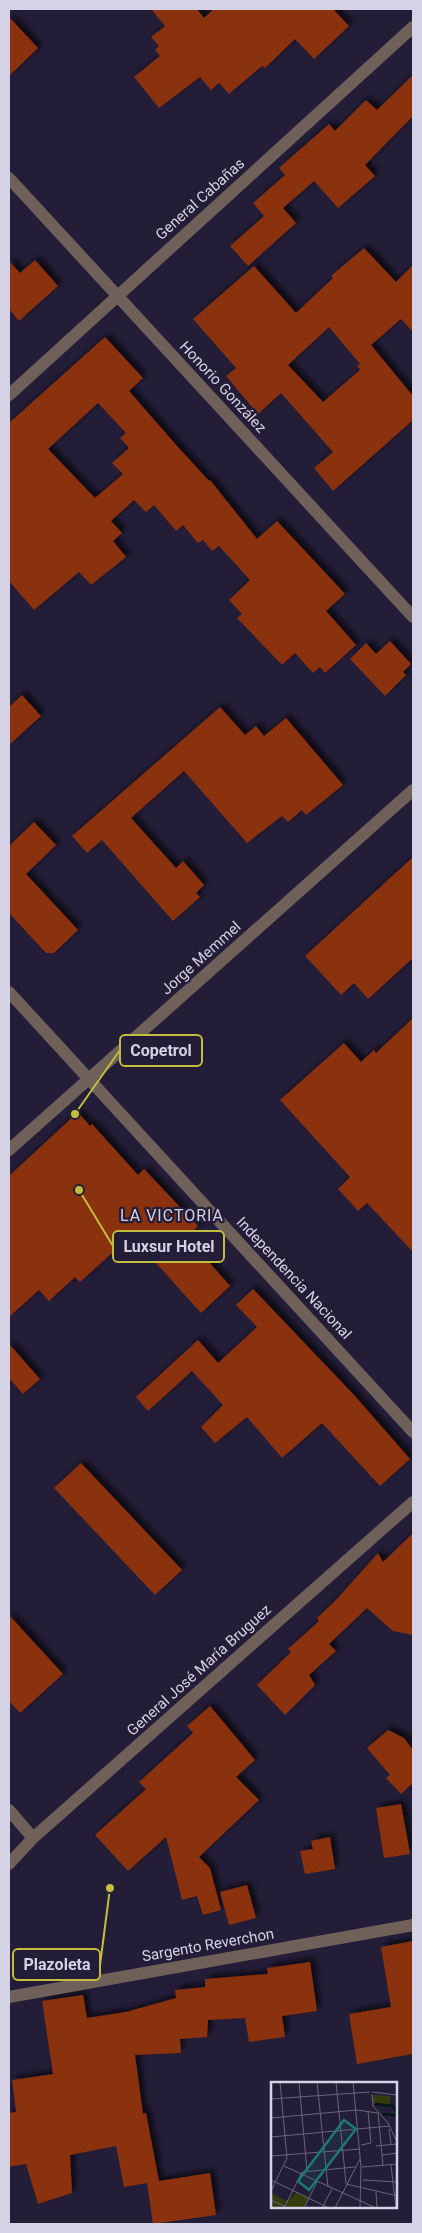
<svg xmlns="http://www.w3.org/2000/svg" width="422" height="2233" viewBox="0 0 422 2233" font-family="Roboto,sans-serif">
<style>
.building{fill:#89300f;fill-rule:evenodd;filter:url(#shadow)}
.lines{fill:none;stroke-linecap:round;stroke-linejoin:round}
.minor{stroke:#6f6159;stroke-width:12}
.labels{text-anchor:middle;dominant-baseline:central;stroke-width:4.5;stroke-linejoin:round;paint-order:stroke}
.street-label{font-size:15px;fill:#d5d2e5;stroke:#231d38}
.neighbourhood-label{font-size:16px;letter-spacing:1px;fill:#d5d2e5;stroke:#231d38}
.inset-river{fill:none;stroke:#031517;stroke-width:2.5}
.inset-road{fill:none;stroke:#6a657d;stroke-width:1}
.view{fill:#197b74;fill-opacity:0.15;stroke:#197b74;stroke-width:2.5}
.inset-edge{fill:none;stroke:#d5d2e5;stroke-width:2.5}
.leader{fill:none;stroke:#c3bd3e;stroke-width:2}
.callout-dot{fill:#c3bd3e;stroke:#231d38;stroke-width:2}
.callout{fill:#231d38;stroke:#c3bd3e;stroke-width:2}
.callout-label{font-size:16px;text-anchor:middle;font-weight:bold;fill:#d5d2e5}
</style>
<defs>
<filter id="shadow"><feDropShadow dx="4.5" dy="-4.5" stdDeviation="2.5" flood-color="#0009"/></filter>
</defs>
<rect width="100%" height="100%" fill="#231d38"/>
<!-- building -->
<path class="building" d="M151,9H197L204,18L214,9H333L349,26L314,59L295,39L265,68L262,66L229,94L219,83L211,90L200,77L159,108L134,77L160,56L155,50L159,46L151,37L165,26Z
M9,17L38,48L9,76Z
M413,75V116L365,165L375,176L338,208L314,181L283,208L296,223L248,266L230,246L264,216L253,203L285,175L279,168L329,124L335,131L366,100L377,110Z
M364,248L396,282L413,265V332L401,319L371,345L413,396V420L333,491L314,468L333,452L281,393L258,414L226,376L236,368L193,319L254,266L296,313L333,278L331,276ZM329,327L360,364L357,366L360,370L323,402L288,365Z
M35,260L58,286L19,321L9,309V261L20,273Z
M105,337L143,378L129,391L177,446L209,481L210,480L257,539L277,521L345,594L326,611L356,645L325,673L320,667L313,673L295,653L282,665L237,618L242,614L229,600L250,580L219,546L212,551L203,540L198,543L183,525L176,531L154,505L146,512L134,500L111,521L122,533L113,541L126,557L91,585L79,572L34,610L9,581V423ZM98,403L126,433L120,438L129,448L112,463L123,474L95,498L48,449Z
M390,641L411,664L403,672L406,675L385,696L350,659L366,643L376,654Z
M22,695L41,716L9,745V707Z
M220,707L245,735L256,726L264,736L286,718L343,785L306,815L302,810L288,822L282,816L247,843L184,771L131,818L176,868L183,861L204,885L196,893L200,897L173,921L102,840L87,853L72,836Z
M34,822L56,845L26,874L78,930L54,953H46L9,913V846Z
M413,857V958L368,999L354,983L341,995L305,956Z
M413,1018V1252L367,1203L358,1211L338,1189L350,1177L280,1100L344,1043L361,1062L374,1050L376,1053Z
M78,1112L90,1126L92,1124L138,1175L144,1169L198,1226L187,1237L230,1286L201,1313L146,1252L137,1261L121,1245L80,1282L75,1277L49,1301L39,1290L9,1317V1176Z
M253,1289L354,1395L410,1459L380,1486L322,1423L282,1458L247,1417L215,1443L201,1427L223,1405L192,1371L148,1411L136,1397L198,1340L218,1363L257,1327L236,1305Z
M9,1344L40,1379L23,1394L9,1378Z
M81,1463L182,1570L155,1595L54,1488Z
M413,1533V1635L393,1631L367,1608L329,1644L336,1651L309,1675L315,1685L285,1715L257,1685L291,1652L288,1649L319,1621L317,1618L337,1599L378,1553L383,1562Z
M9,1615L63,1674L20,1713L9,1701Z
M210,1706L255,1760L236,1777L259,1800L199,1857L210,1868L221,1910L203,1915L197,1896L182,1900L166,1837L128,1871L95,1835L146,1789L139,1782L193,1733L187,1726Z
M388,1730L404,1738L413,1750V1783L401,1794L386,1778L390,1775L367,1748Z
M401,1804L410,1854L384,1858L376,1808Z
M330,1837L335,1869L305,1874L300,1851L313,1849L311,1841Z
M247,1885L256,1918L229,1925L220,1892Z
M413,1941V2054L357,2064L349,2014L391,2007L381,1947Z
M310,1962L317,2011L282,2016L285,2037L249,2042L245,2018L208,2020L207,2037L180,2039L181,2053L135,2055L143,2114L146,2113L159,2181L124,2187L116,2146L70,2155L72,2193L38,2204L26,2164L9,2167V2113L16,2112L12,2080L53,2074L42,2001L83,1995L87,2018L126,2012L176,1998L175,1990L205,1987V1979L268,1974L267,1968Z
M210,2173L216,2215L153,2224L147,2183Z"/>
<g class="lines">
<!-- minor -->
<path class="minor" d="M9,178L413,617
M9,395L413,27
M9,992L413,1432
M9,1150L413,790
M9,1810L33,1838
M9,1864L33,1838L413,1502
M9,1997L413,1925"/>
</g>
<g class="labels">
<!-- street labels -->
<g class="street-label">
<text transform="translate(200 199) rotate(-42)">General Cabañas</text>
<text transform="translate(223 387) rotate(47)">Honorio González</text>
<text transform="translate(201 958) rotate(-42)">Jorge Memmel</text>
<text transform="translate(294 1278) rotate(47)">Independencia Nacional</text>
<text transform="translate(199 1670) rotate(-42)">General José María Bruguez</text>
<text transform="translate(208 1945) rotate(-10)">Sargento Reverchon</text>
</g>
<!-- neighbourhood labels -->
<g class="neighbourhood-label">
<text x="172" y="1215">LA VICTORIA</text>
</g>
</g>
<!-- overview -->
<g transform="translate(271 2082)">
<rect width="126" height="126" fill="#231d38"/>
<path d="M102,13L120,14L118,24L102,22ZM26,110L38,116L33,126H0V111L16,119Z" fill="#343b0d"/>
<path class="inset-river" d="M104,22L122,24L127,32M112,32L127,34"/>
<path class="inset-road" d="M28,0L36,89M46,0L57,105M65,0L75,101M82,0L90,85L89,126M101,10L127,13M101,12L102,24L117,41L127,62M0,17L99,10M0,36L86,28L107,31L112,83M118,47L120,62M0,55L119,44M90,63L100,61L97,29M105,64L126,62M111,73L127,71M0,74L89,67M120,83L125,126M13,84L105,126M91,85L127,82M0,98L58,126M92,98L127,100M75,102L127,114M0,109L16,76L9,0M105,110L106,126M0,118L17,126M13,126L31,90L84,85M33,126L46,100M51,126L61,107M64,126L89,77"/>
<path class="view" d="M73,38L85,47L38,108L27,99Z"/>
<rect width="126" height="126" class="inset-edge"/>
</g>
<!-- callouts -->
<path class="leader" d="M75 1114L120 1050M79 1190L113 1246M110 1888L100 1965"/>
<g class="callout-dot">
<circle cx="75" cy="1114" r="5"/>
<circle cx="79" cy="1190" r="5"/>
<circle cx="110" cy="1888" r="5"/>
</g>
<g class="callout">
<rect x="120" y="1035" width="82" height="31" rx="5"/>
<rect x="113" y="1231" width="111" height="31" rx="5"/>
<rect x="13" y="1949" width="87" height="31" rx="5"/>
</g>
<g class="callout-label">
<text x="161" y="1056">Copetrol</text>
<text x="169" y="1252">Luxsur Hotel</text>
<text x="57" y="1970">Plazoleta</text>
</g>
<!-- border -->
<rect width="422" height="2233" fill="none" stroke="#d5d2e5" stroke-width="20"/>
</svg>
